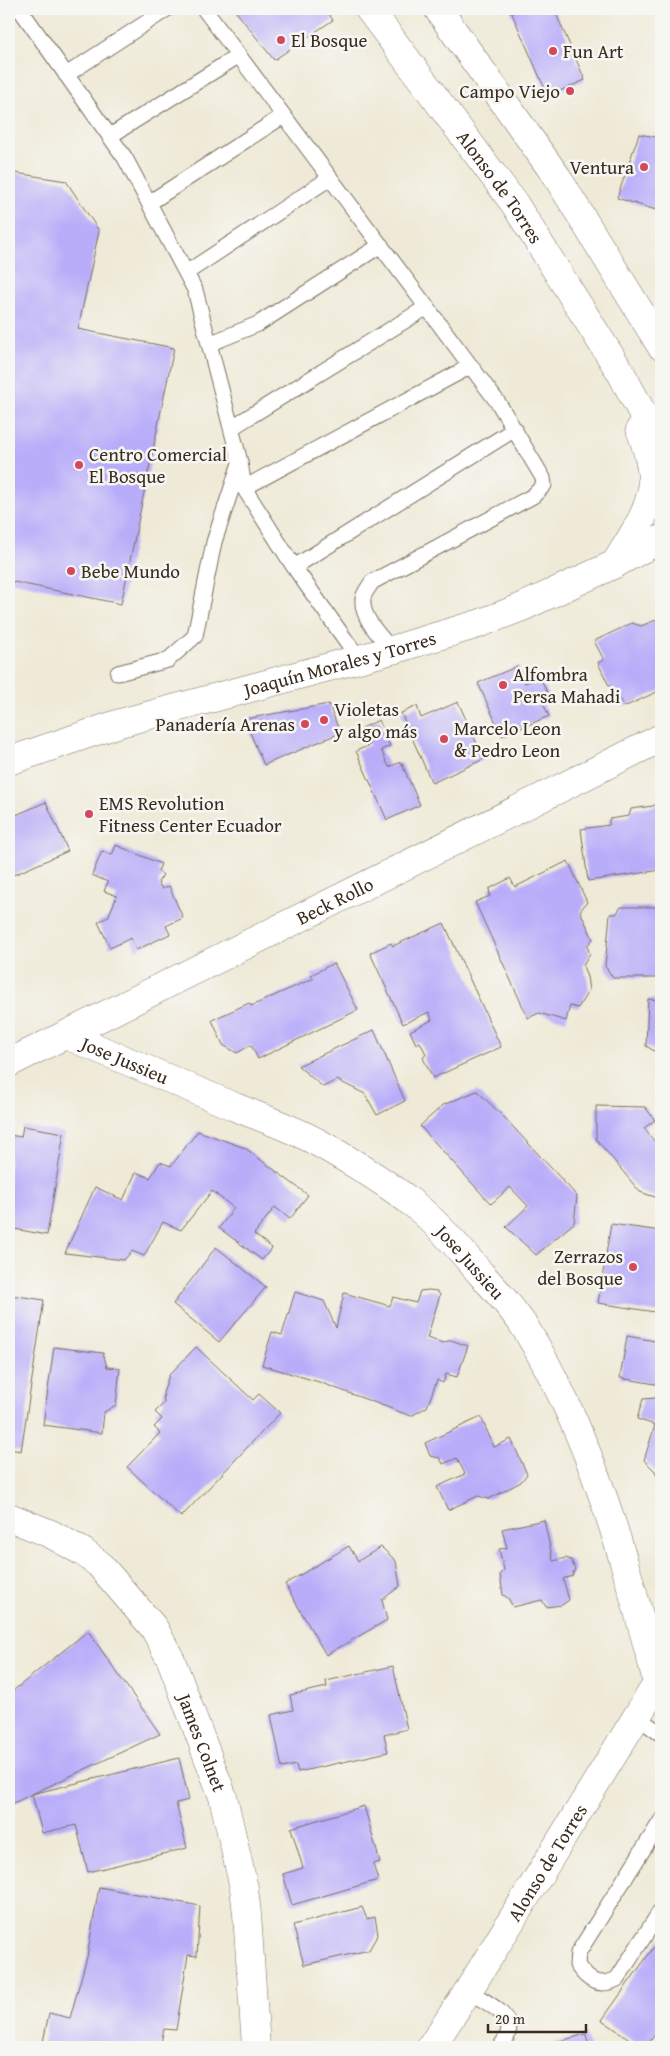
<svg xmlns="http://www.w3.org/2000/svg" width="670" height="2056" viewBox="0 0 670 2056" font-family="'Gentium Book Plus',serif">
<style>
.building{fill:#b9adf9}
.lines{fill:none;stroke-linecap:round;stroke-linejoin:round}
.service-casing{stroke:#7a6d5f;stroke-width:17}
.minor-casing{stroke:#7a6d5f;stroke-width:29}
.service{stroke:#fff;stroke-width:15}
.minor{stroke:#fff;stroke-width:28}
.poi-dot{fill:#d1495b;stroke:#f6f6f2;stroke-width:2}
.labels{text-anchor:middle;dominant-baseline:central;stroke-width:5;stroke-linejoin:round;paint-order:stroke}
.poi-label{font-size:19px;fill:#3b2a1e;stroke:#f6f6f2;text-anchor:start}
.street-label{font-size:19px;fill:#3b2a1e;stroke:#f6f6f2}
</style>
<rect width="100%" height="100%" fill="#f6f6f2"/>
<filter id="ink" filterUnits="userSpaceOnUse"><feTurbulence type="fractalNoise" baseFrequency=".02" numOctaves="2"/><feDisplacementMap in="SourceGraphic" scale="10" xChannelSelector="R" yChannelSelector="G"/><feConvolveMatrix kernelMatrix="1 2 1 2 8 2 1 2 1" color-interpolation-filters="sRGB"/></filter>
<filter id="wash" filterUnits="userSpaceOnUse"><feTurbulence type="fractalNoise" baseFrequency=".0096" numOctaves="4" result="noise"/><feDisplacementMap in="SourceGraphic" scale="20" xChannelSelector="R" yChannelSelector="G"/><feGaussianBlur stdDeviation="1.12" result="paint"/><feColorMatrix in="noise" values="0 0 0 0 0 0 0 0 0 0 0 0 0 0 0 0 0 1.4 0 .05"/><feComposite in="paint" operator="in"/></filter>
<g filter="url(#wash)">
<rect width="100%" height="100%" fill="#efead7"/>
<g id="blocks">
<!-- building -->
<path class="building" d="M234,9H325L333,20L274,60Z
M510,9H554L585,80L548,96Z
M639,134L661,138V196L656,210L617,198Z
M9,172L66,181L99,231L78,329L174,348L121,604L9,581Z
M661,618V690L624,707L618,696H614L598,663L604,660L594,641L632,623L641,626Z
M518,666L525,683L540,677L550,698L542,701L549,716L502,736L478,683Z
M458,702L484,759L432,783L401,713L417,706L421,718Z
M329,704L340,733L264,765L244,719Z
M379,720L390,746L381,750L389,767L401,762L420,805L387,820L356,751L370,745L362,728Z
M661,801V870L588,881L581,829L609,825V819L629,816L631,809L653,806Z
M46,802L68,851L9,877V818Z
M116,845L161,864L158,871L163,875L158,882L162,889L169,886L183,918L166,926L170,934L136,950L131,938L110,948L98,922L108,917L117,896L104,891L108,882L92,875L102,851L112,855Z
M568,861L587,902L580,911L593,939L587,946L590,954L583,966L587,977L589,990L578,1008L570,1006L566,1021L539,1013L528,1018L475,902L490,896L489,889L510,878L515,887Z
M621,907H661V978H613L605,966L610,914H616Z
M444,923L501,1047L433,1078L423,1058L426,1054L420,1042L416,1044L410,1031L432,1020L429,1012L403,1024L370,953L391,943L393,946Z
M334,963L358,1010L258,1059L251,1045L237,1053L223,1045L212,1020L249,1003L251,1006L314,978L311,975Z
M648,999L661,1000V1055L646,1046Z
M374,1030L405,1101L377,1115L365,1094L337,1080L323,1087L298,1066Z
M477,1091L503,1116L577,1196L574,1223L536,1255L506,1227L528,1206L510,1187L491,1204L420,1126L443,1105Z
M596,1106L645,1107L655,1120L644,1128L661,1150V1199L640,1192L596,1139Z
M23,1126L64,1133L47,1235L9,1228V1135L21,1137Z
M198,1131L245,1148L308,1195L290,1219L275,1207L254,1234L272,1248L262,1260L219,1228L234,1208L212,1191L181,1230L163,1222L144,1256L132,1251L124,1260L65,1253L95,1187L123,1200L136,1172L150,1178L160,1162L171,1166Z
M611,1224L661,1231V1313L598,1303Z
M216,1247L266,1287L219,1342L173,1304Z
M9,1284H12L11,1295L44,1300L21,1451L9,1449Z
M429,1290L437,1291L440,1295L427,1338L443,1343L451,1340L468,1346L457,1377L446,1374L443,1383L437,1380L427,1407L411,1416L319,1382L262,1365L272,1332L282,1335L295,1292L324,1301L336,1328L344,1293L390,1306L393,1297L416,1303L420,1291Z
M627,1336L661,1342V1385L620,1378Z
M54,1347L103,1353L107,1367L120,1368L116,1405L104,1412L102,1433L43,1425Z
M196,1347L253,1400L259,1394L280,1413L181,1517L127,1467L160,1433L154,1427L162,1419L155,1412L164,1403L163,1393L169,1375Z
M659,1392H661V1487L655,1471L644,1460L655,1425L637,1419L643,1399L656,1398Z
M481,1417L494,1447L511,1439L527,1474L521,1482L489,1499L478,1496L448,1510L437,1487L465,1474L457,1458L443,1464L440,1458L430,1456L425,1443Z
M544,1520L553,1561L566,1558L571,1560L575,1569L572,1576L563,1579L569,1600L562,1605L546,1607L542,1600L513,1607L508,1598L503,1595L500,1574L504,1570L499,1549L507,1548L502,1529Z
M349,1546L358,1561L381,1547L396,1561L400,1586L382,1600L387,1620L326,1655L285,1584Z
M88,1631L160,1734L32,1794L179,1758L189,1800L176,1803L187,1848L88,1872L76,1825L42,1833L32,1794L14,1803L9,1797V1694Z
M393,1666L407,1729L384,1735L388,1752L298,1772L296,1765L282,1768L271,1715L293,1710L290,1695L327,1687L326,1681Z
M364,1806L380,1862L373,1864L378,1880L292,1905L283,1874L303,1868L291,1828Z
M99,1887L200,1906L197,1956L188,1955L176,2030L164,2029L160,2047H42L49,2013L70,2018L87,1957Z
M362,1907L367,1919L375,1917L378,1934L369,1950L304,1965L293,1925Z
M661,1937V2026L646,2047H641L602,2020Z
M586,2034L589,2047H555L553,2043Z"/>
</g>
</g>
<g filter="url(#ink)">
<use href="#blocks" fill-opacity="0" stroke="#7a6d5f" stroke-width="1"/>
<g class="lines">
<defs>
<path id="service" d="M20,9L125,158L195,290L240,462L244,488L294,567L359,659
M204,9L499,404L543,478L544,485L533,496L372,582C369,587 363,594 363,599C361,618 381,637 392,650
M66,75L167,9
M110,136L238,56
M149,203L283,116
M186,273L330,178
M209,344L258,324L381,245
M231,428L427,307
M244,488L471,366
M294,567L515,429
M118,673L168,660L195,636L214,542L239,466
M637,1717L661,1734
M661,1821L578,1953L577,1965C588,1981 599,1988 617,1979L661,1910
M468,1991C482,2000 514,2014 508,2033C507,2038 503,2043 500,2047"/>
<g id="minor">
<path id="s1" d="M369,9L514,203L621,373L661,448"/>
<path d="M438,9L557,177L661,346"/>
<path d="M615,564C629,540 654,508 652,478C651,461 646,445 640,429"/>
<path id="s2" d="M9,761L120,723L392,650L478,624L520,608L615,564L661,539"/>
<path id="s3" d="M66,1035C123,1059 179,1083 235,1107C262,1118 292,1128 317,1142C351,1161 386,1182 416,1206C440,1226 461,1250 481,1274C497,1291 513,1309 526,1329C594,1441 624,1559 658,1685"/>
<path id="s4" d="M9,1063L661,738"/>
<path id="s5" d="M9,1517L51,1534L83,1552L99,1564L154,1628L171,1660L223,1797L244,1888L247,1914L256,2047"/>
<path id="s6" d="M431,2047L468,1991L661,1677"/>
</g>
</defs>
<!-- service casing -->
<use href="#service" class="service-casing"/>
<!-- minor casing -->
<use href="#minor" class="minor-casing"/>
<!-- service -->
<use href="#service" class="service"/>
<!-- minor -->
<use href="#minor" class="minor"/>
</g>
</g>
<!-- markers -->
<g class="poi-dot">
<circle cx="281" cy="40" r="5"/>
<circle cx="553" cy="51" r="5"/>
<circle cx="570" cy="91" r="5"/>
<circle cx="644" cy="167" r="5"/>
<circle cx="79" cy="465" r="5"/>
<circle cx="71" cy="571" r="5"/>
<circle cx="503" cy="685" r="5"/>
<circle cx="324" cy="720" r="5"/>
<circle cx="305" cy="724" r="5"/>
<circle cx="444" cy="739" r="5"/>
<circle cx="89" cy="814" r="5"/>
<circle cx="633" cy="1267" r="5"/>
</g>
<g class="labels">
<!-- poi labels -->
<g class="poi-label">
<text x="291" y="40">El Bosque</text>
<text x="563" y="51">Fun Art</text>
<text x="560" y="91" text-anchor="end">Campo Viejo</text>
<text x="634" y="167" text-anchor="end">Ventura</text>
<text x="89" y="454">Centro Comercial<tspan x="89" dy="22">El Bosque</tspan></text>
<text x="81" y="571">Bebe Mundo</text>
<text x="513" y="674">Alfombra<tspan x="513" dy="22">Persa Mahadi</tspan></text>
<text x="334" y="709">Violetas<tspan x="334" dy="22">y algo más</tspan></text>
<text x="295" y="724" text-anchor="end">Panadería Arenas</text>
<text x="454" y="728">Marcelo Leon<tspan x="454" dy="22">&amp; Pedro Leon</tspan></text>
<text x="99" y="803">EMS Revolution<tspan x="99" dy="22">Fitness Center Ecuador</tspan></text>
<text x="623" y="1256" text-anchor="end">Zerrazos<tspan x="623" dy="22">del Bosque</tspan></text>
</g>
<!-- street labels -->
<g class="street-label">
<text stroke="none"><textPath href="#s1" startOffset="221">Alonso de Torres</textPath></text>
<text stroke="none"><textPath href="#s2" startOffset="345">Joaquín Morales y Torres</textPath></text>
<text stroke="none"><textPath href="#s4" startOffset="364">Beck Rollo</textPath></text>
<text stroke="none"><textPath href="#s3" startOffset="64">Jose Jussieu</textPath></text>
<text stroke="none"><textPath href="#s3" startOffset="469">Jose Jussieu</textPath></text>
<text stroke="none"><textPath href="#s5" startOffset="311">James Colnet</textPath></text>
<text stroke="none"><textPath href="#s6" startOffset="218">Alonso de Torres</textPath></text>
</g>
</g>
<!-- margin -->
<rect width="670" height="2056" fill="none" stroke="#f6f6f2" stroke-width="30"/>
<!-- scale -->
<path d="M488 2024v8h98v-8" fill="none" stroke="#3b2a1e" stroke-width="2.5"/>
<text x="495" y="2024" font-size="15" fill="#3b2a1e" stroke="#f6f6f2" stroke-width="4" paint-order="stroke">20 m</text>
</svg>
